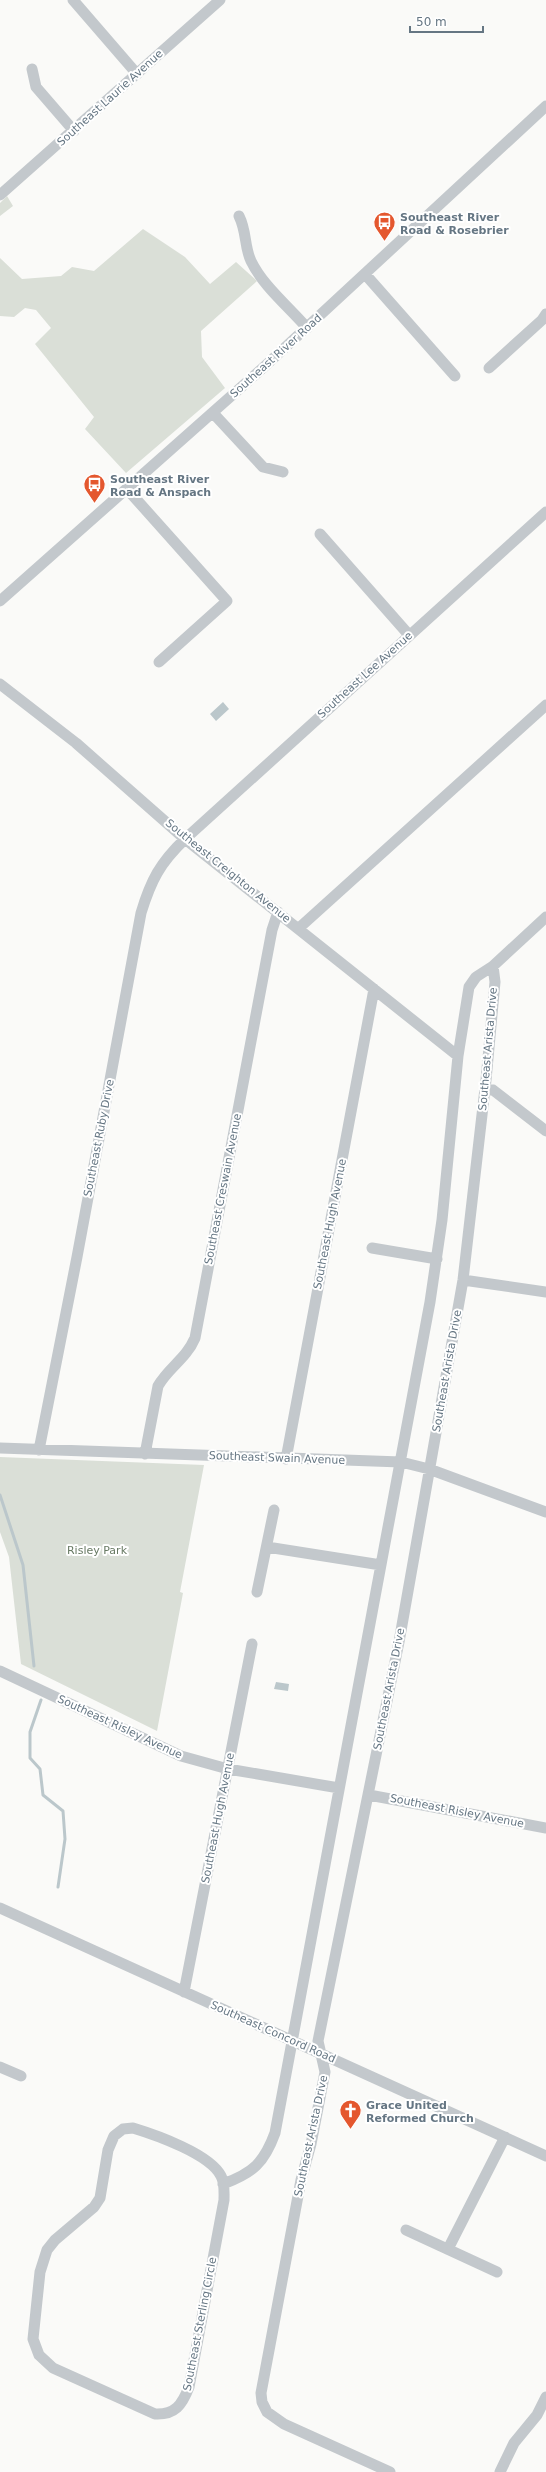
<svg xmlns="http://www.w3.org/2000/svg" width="546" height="2472" viewBox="0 0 546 2472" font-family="'DejaVu Sans',sans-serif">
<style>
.green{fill:#dadfd7}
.water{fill:#bbc7cb}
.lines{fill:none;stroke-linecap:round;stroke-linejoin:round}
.stream{stroke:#bbc7cb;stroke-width:3}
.minor{stroke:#c3c8cc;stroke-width:11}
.labels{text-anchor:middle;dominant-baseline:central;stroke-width:4;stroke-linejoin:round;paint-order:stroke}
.street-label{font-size:11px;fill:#657683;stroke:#fff}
.poi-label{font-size:11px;font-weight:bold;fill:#657683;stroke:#fff;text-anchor:start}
.park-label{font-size:11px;fill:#687a64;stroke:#fff}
</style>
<rect width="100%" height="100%" fill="#fafaf8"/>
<!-- green -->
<path class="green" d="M7,196L13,206L0,216V203Z
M143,229L185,257L210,284L236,262L257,281L201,331L202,357L225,388L126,473L85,429L94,417L35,344L51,328L36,310L25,308L14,317L0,316V258L22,279L61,276L72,267L94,271Z
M0,1457L204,1465L180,1592L183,1593L157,1731L21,1664L9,1557L0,1532Z"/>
<!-- water -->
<path class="water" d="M223,702L229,709L216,721L210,714Z
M276,1682L289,1684L288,1691L274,1689Z"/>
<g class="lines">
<!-- stream -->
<path class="stream" d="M0,1495L23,1565L34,1666
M41,1700L30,1732V1758L40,1769L43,1795L63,1811L65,1839L58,1887"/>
<!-- minor -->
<path class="minor" d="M73,0L137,74
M32,69L36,87L74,131
M0,195L220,0
M239,216C247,232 244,246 251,261C263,286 289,307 307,328
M365,274L455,376
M489,368L542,320L546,314
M213,413L263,467L283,472
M127,489L227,601L159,662
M320,534L409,635
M0,601L265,366L546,106
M0,684L76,743L185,839L458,1056
M299,928L546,705
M485,1089L493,1090L546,1131
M372,1248L437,1259
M463,1280L546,1292
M0,1448L401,1462L429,1469L546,1512
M39,1450L77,1257L141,913C151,880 160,863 185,839L546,512
M145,1454L158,1386C169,1367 186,1359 195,1338L272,930L278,912
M286,1459L374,989
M267,1547L381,1565
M257,1592L274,1510
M0,1671L181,1756L228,1769L339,1788
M369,1795L546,1828
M0,1908L546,2156
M184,1992L252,1644
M0,2067L21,2076
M133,2128C156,2135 210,2154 221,2176C225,2183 224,2193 224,2200L189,2387C182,2405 175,2415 155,2414L53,2368L39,2355L33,2339L40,2272L47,2250L55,2240L94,2207L100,2198L108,2150L114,2136L123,2129Z
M223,2184C253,2173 264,2163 275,2133L430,1302L442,1220L458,1056L469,987L476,977L493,966L546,917
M406,2230L497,2272
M448,2249L505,2137
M390,2472L284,2424L267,2412L262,2402L261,2393L301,2180L311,2144L325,2072L318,2041L399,1642L463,1280L486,1080L495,982L493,966
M500,2472L514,2443L537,2415L546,2397"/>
</g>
<!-- icons -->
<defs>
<symbol id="bus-pin" viewBox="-11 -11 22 30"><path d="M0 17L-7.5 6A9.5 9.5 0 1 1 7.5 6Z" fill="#e4572e" stroke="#fff"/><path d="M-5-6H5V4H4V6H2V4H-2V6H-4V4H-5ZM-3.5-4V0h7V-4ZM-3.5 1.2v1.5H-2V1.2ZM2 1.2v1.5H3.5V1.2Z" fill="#fff"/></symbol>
<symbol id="church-pin" viewBox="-11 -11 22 30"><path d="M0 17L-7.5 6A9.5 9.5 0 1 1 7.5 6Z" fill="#e4572e" stroke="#fff"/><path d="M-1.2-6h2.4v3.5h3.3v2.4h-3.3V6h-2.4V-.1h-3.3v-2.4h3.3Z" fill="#fff"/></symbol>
</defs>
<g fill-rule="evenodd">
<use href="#bus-pin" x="372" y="210" width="25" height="34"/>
<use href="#bus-pin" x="82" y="472" width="25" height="34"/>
<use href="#church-pin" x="338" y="2098" width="25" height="34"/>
</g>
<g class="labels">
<!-- street labels -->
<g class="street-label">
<text transform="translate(110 98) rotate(-42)">Southeast Laurie Avenue</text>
<text transform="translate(276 356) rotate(-42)">Southeast River Road</text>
<text transform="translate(365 675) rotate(-42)">Southeast Lee Avenue</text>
<text transform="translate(228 871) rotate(39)">Southeast Creighton Avenue</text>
<text transform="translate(488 1049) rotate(-85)">Southeast Arista Drive</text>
<text transform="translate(99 1138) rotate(-79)">Southeast Ruby Drive</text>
<text transform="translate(223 1189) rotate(-79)">Southeast Creswain Avenue</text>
<text transform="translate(330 1224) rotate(-79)">Southeast Hugh Avenue</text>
<text transform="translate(447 1371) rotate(-80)">Southeast Arista Drive</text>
<text transform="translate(277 1458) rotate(2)">Southeast Swain Avenue</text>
<text transform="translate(389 1689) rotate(-79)">Southeast Arista Drive</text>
<text transform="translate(120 1727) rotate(25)">Southeast Risley Avenue</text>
<text transform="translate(457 1811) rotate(11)">Southeast Risley Avenue</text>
<text transform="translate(218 1818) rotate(-79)">Southeast Hugh Avenue</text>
<text transform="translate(273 2032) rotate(24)">Southeast Concord Road</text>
<text transform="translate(311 2136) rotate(-78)">Southeast Arista Drive</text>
<text transform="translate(200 2324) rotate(-79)">Southeast Sterling Circle</text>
</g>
<!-- poi labels -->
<g class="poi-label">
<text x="400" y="217">Southeast River<tspan x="400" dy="13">Road &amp; Rosebrier</tspan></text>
<text x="110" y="479">Southeast River<tspan x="110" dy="13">Road &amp; Anspach</tspan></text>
<text x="366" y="2105">Grace United<tspan x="366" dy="13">Reformed Church</tspan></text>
</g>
<!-- park labels -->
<g class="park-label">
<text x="97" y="1550">Risley Park</text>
</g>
</g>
<!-- scale -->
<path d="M410 26v6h73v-6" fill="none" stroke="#657683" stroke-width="2"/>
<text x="416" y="26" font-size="12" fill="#657683" stroke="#ffffff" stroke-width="3" paint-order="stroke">50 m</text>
</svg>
